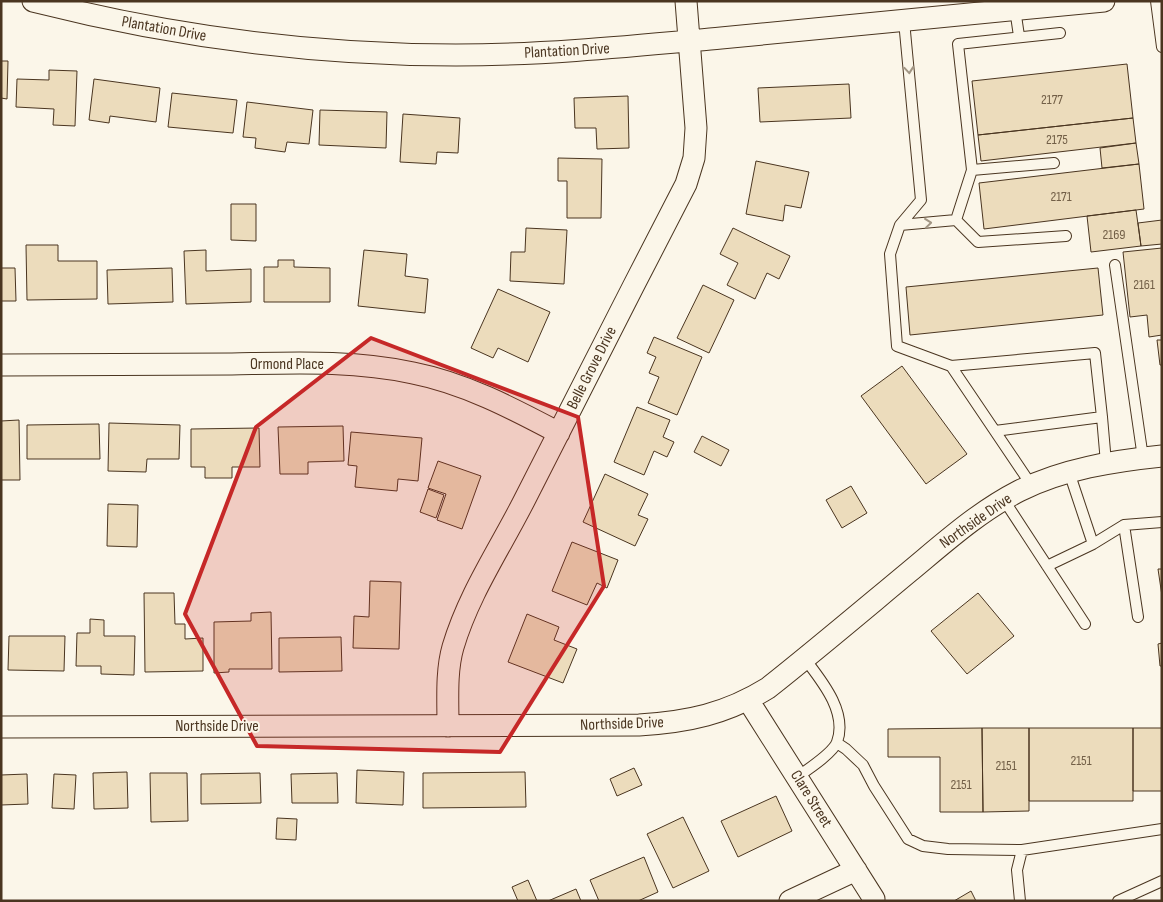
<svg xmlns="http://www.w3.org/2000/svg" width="1163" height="902" viewBox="0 0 1163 902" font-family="'Sofia Sans Condensed',sans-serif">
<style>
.building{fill:#ecdcbc;stroke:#4a3520}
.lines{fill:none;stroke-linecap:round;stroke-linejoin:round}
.service-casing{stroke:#4a3520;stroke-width:12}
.minor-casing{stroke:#4a3520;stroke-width:23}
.service{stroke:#fbf6e9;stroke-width:10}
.minor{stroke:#fbf6e9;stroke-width:21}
.oneway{stroke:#a29684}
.marked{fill:#c62828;fill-opacity:0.2;stroke:#c62828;stroke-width:4;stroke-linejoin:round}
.labels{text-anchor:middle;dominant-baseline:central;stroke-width:4;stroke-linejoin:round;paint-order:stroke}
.number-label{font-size:14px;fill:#725f47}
.street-label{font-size:16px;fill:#4a3520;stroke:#fbf6e9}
</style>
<rect width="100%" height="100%" fill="#fbf6e9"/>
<!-- building -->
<path class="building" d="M1,61H8L7,99L1,98Z
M1127,64L1133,118L978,135L972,81Z
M49,70L77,71L75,126L53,125L54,109L16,107L17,79L49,80Z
M94,79L160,88L156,122L110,116L109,123L89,120Z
M849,84L851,118L760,122L758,88Z
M172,93L237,100L233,133L168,127Z
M628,96L629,148L597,149L596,128H575L574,98Z
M247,102L313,110L309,144L287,142L285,152L255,148L256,138L243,137Z
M320,110L387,112L386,148L319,145Z
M403,114L460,118L458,153L437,152L436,164L400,162Z
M1133,118L1136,143L981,161L978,135Z
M1136,143L1139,164L1102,168L1100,148Z
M558,158L602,159L601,218H567V181H558Z
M756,161L809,172L801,208L785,205L783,221L746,214Z
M1139,164L1144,209L984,229L979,183Z
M231,204H256V241L231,240Z
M1136,210L1141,246L1091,252L1087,216Z
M1162,220V244L1141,246L1138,223Z
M526,228L567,230L564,284L510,281L511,252H525Z
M733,228L790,256L779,279L767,273L755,299L727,285L738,263L720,254Z
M26,245H58V261H97V299L27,300Z
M1162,248V335L1149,337L1147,315L1130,317L1123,252Z
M206,250V271L251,269V302L186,304L184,251Z
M364,250L407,254L405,276L428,279L425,313L358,306Z
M278,260H294V267L330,268V302H264V267H278Z
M1,268H15L16,301H1Z
M172,268L173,302L108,304L107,270Z
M1098,268L1103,315L910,335L906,287Z
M703,285L734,300L709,353L677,338Z
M498,289L550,312L528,362L498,348L493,358L471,348Z
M654,337L702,357L677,415L648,403L659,377L649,373L656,357L647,353Z
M1157,340H1162V365H1160Z
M902,366L967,454L926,484L861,396Z
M637,407L670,420L663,437L674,442L667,457L654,451L644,475L614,462Z
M19,420L20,480H1V421Z
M109,423L180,425L179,459H147L146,472L108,471Z
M99,424L100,459H27V425Z
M343,426L344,461L308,462V474H280L278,427Z
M259,428L260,467H232V478H205V467H191V429Z
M351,432L422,438L418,481L398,479L397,491L355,487L357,466L348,465Z
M702,436L729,450L721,466L694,452Z
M438,461L481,476L462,529L437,520L446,494L428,488Z
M605,474L648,494L638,515L648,519L635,546L583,522Z
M851,486L867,513L842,528L826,500Z
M428,489L444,495L436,518L420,512Z
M108,504L138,505L137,547L107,546Z
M572,542L618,560L607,588L597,583L587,605L552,591Z
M1158,569H1162V596Z
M370,581L401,582L399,649L353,648L354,616L369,617Z
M144,593H174L175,624H185V639L203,638V671L145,672Z
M978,593L1014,636L967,674L931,631Z
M271,612L272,669H229V672L214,673V622L251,621V613Z
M527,614L559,627L554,640L577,649L563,683L508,662Z
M90,619L104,620V636H135L134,675L101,674V666H76L77,633H90Z
M9,636H65L64,671L8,670Z
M341,637L342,671L279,672V638Z
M1162,643V666H1160L1158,644Z
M982,728L983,812H940V757H888V729Z
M982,728H1029V811L983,812Z
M1029,728H1133V801H1029Z
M1133,728H1162V791H1133Z
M634,768L642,785L617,796L610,779Z
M357,770L404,772L403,805L356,803Z
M127,772L128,808L94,809L93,773Z
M525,772L526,807L423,808V773Z
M150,773H187L188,821L151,822Z
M260,773L261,803L201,804V774Z
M337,773L338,803H292L291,774Z
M27,774L28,804L1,805V775Z
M54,774L76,775L74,809L52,808Z
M776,796L792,831L738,857L721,821Z
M683,817L709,871L673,888L647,834Z
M277,818L297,819L296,840L276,839Z
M644,857L658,892L638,901H599L590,880Z
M528,880L537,901H518L512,887Z
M576,889L581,901H548Z
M971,891L976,901H954Z"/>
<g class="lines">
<defs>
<path id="service" d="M1156,1L1162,47
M1015,9L1019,36
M904,21L921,200L900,225L890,254L897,346L951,366L1032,486
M1054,163L972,170L958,44L1060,33
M956,220L978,242L1066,236
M956,220L972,170
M900,225L956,220
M1115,265L1143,458
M951,366L1095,353L1102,417L995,431
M1102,417L1106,463
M1004,500L1085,624
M1124,525L1138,617
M1093,544L1124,525L1162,522
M1047,566L1093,544L1069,472
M837,743L846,749L863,765L874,786L908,839L923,846L948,849L1022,850L1162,829
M797,777C807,770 833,753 837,742C848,712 821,680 805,659
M1020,901L1017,870L1022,850
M1118,901L1162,881"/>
<path id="minor" d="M33,1C171,36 314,55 456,55C545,55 633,46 721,38C849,26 976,13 1104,1
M1,365C78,365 155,364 232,364C292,363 353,360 413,373C464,383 512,408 559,433
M748,700L874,899
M448,726C448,700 446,671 453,647C469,593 501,547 526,497C579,393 632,288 686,184L694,158L696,128L686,1
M1,727L639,725C688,722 726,714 768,688C816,650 862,611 909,572C944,543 978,512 1019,491C1063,469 1113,461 1162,456
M790,901L856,870"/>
</defs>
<!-- service casing -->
<use href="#service" class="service-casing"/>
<!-- minor casing -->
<use href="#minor" class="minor-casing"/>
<!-- service -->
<use href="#service" class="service"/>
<!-- minor -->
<use href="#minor" class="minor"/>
</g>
<!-- one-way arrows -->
<defs><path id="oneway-chevron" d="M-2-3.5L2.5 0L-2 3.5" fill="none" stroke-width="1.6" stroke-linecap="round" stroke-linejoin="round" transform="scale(1.25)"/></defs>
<g class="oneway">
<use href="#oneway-chevron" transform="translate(909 70) rotate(85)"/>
<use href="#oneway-chevron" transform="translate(928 223) rotate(-6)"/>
</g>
<!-- marked area -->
<path class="marked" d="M371,338L578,417L604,586L500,752L257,746L185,614L256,427Z"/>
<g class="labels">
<!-- number labels -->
<g class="number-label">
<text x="1052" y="99">2177</text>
<text x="1057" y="139">2175</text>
<text x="1061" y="196">2171</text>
<text x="1114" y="234">2169</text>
<text x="1144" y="284">2161</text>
<text x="1081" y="760">2151</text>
<text x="1006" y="765">2151</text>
<text x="961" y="784">2151</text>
</g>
<!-- street labels -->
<g class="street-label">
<text transform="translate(164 29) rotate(10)">Plantation Drive</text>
<text transform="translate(567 51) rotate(-3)">Plantation Drive</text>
<text x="287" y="364">Ormond Place</text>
<text transform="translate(592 368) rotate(-63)">Belle Grove Drive</text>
<text transform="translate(976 521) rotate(-35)">Northside Drive</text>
<text transform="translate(622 724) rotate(-2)">Northside Drive</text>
<text x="217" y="726">Northside Drive</text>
<text transform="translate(811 799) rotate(58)">Clare Street</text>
</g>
</g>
<!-- border -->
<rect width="1163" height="902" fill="none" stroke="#4a3520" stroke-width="5"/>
</svg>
